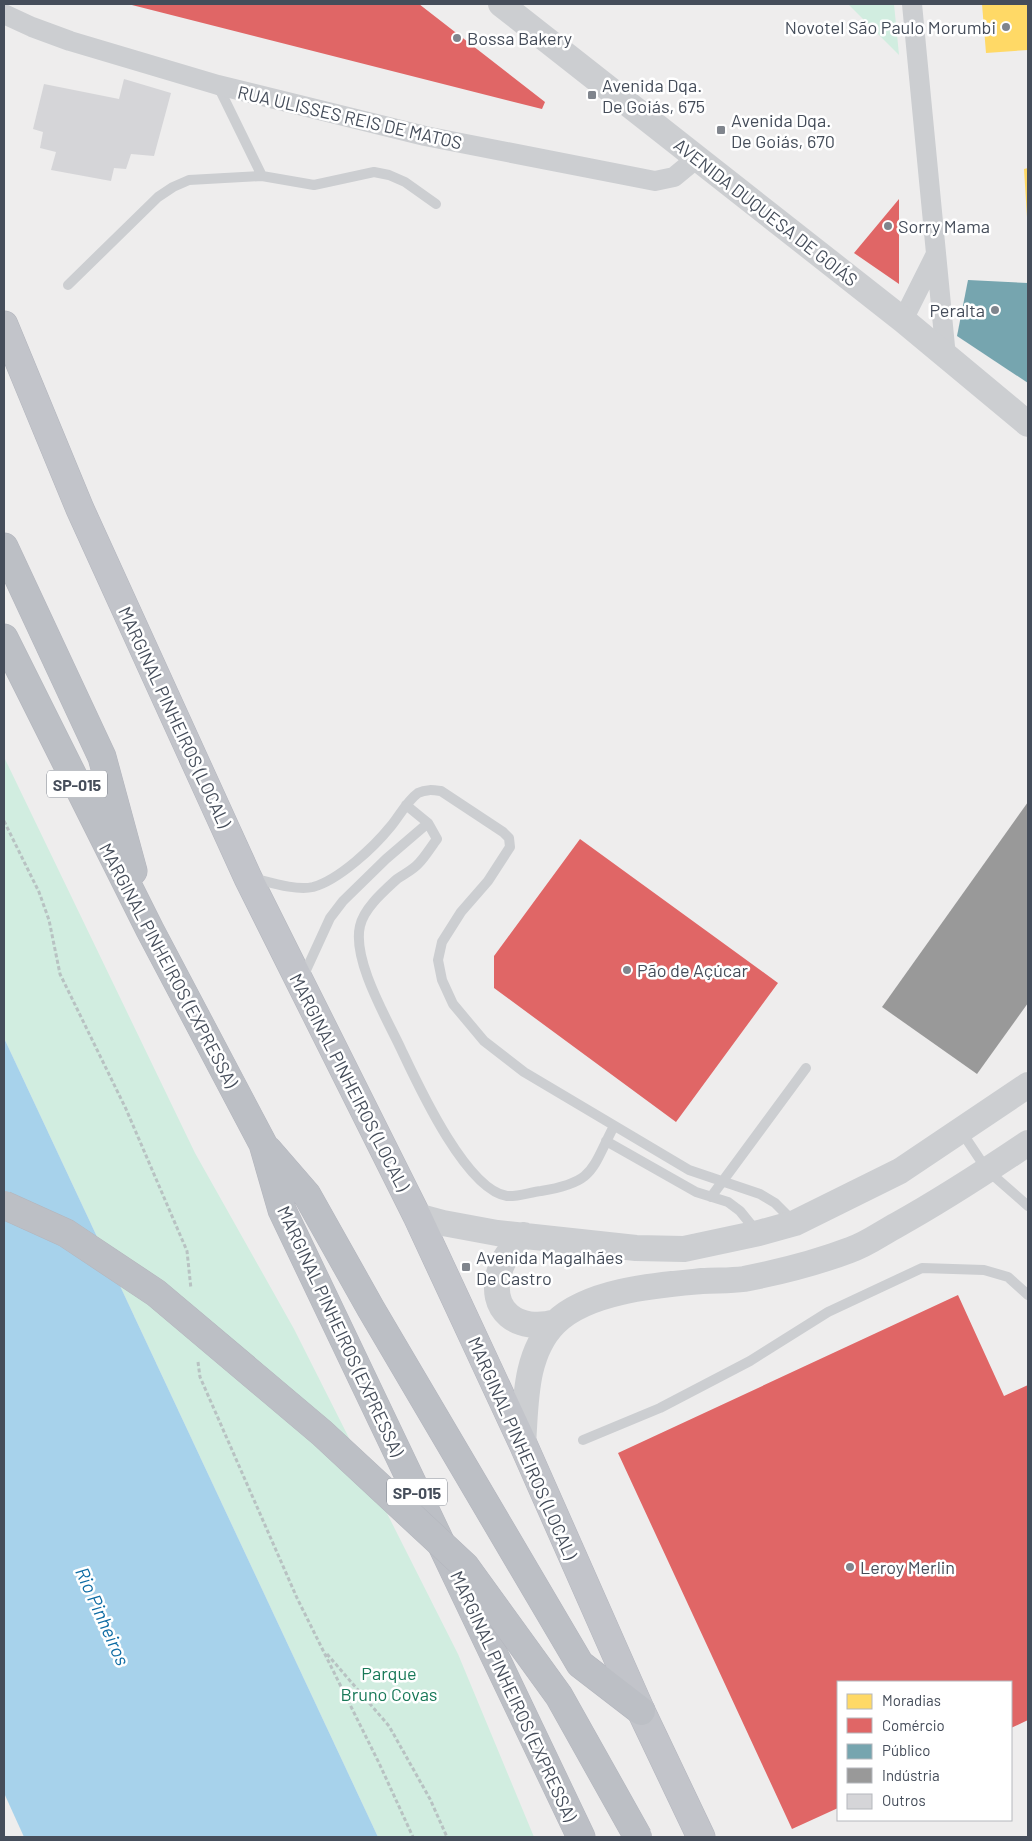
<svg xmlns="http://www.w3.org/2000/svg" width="1032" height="1841" viewBox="0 0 1032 1841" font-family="Barlow,sans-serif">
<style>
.green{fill:#d1ede0}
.water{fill:#a7d2eb}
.homes{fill:#ffd966}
.shops{fill:#e06666}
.public{fill:#76a5af}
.industry{fill:#999}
.building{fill:#d5d5d8}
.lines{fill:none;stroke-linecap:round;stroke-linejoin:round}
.trunk-casing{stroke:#b3b5bd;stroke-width:29}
.motorway-casing{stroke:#b3b5bd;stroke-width:29}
.path{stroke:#b8c2c2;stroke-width:3;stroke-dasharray:4 2.5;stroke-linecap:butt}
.service{stroke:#ccced1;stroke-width:10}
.minor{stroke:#ccced1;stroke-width:20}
.tertiary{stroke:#ccced1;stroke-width:26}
.trunk{stroke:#c2c4ca;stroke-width:28}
.motorway{stroke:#bcbfc5;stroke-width:28}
.motorway-bridge-casing{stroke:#b3b5bd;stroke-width:29;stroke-linecap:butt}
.motorway-bridge{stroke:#bcbfc5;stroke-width:28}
.poi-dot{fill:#80858d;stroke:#fff;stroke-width:2}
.labels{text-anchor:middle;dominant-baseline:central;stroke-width:5;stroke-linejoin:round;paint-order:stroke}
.shield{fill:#fff;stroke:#7d828c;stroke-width:1}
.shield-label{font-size:16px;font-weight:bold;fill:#454d5a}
.poi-label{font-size:18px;fill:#454d5a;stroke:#fff;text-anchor:start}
.street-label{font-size:18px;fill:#454d5a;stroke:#fff}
.park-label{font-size:18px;fill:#187958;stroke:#fff}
.water-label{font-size:19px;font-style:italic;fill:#0e6ca4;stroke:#fff}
</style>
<rect width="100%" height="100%" fill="#eeeded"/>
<!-- green -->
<path class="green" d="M848,4H894L899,55Z
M4,757L195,1153L294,1329L458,1654L534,1837H378L4,1038Z"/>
<!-- water -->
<path class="water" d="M4,1038L378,1837H24L4,1793Z"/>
<!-- homes -->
<path class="homes" d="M982,4H1028V50L986,53Z
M1028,168V217H1027L1024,169Z"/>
<!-- shops -->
<path class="shops" d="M128,4H419L545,102L542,109Z
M899,199V284L854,253Z
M580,839L778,983L676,1122L494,988V956Z
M958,1295L1004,1396L1028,1385V1720L1011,1728V1682H838V1808L792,1829L618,1453Z"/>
<!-- public -->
<path class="public" d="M968,280L1028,283V383L957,336Z"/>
<!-- industry -->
<path class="industry" d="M1028,802V1003L977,1074L882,1007Z"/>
<!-- building -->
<path class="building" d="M124,79L171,93L154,156L131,154L126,169L114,168L111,181L51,170L56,152L40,148L43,132L33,129L44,84L119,99Z"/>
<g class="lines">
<defs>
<path id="trunk" d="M4,325L80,509L248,878L417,1216L523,1444L641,1711L701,1837"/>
<path id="motorway" d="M4,547L102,757L133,871
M4,638L150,930L263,1144L282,1210L581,1837
M268,1150L307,1195L371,1309L580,1664L641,1711"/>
</defs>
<!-- trunk casing -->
<use href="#trunk" class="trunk-casing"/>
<!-- motorway casing -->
<use href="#motorway" class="motorway-casing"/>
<!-- path -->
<path class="path" d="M4,821L39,892L49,920L60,974L126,1109L187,1251L191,1289
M198,1362L200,1377L297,1598L379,1763L413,1837
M327,1654L389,1726L430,1799L447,1837"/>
<!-- service -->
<path class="service" d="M218,86L262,176L314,185L374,172L389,175L405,182L436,204
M68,285L158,197L173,187L189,180L262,176
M406,805L428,823L437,839C431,847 425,857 419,863C413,870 404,874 397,879C384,891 364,908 360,926C352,960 387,1019 401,1049C418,1085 466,1190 507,1196C517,1197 531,1192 541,1191C595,1182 591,1170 614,1126
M252,878C269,882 296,891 313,887C339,880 374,847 391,826C400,815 407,801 418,793C426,789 433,790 441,791L503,832L509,838L510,847L488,881L461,912L442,942L438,960L442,980L453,1004L484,1041L524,1072L689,1170L760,1194L775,1203L794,1222
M302,979L330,918L343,901L386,859L428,823
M961,1131L987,1170L1028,1206
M606,1141L696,1192L728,1202L740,1211L757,1232
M711,1197L806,1068
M583,1440L660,1408L750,1361L828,1312L922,1268L984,1270L1008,1277L1028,1295"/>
<!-- minor -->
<path class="minor" d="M912,4L946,357
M4,14L32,27L70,41L218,85L425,136L655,181L674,177L697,158
M903,320L936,254"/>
<!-- tertiary -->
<path class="tertiary" d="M501,4L903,320L1028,424
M417,1216L443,1223L497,1233L636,1248L684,1249L759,1233L795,1223L900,1171L1028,1085
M524,1235C516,1245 503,1257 500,1270C487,1311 518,1333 556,1322
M523,1444C526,1404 524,1354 555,1323C588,1290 659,1285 702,1281C716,1280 730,1281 744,1279C780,1272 816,1263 850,1250C866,1245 882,1233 897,1225C942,1200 985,1172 1028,1143"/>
<!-- trunk -->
<use href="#trunk" class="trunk"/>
<!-- motorway -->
<use href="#motorway" class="motorway"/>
<defs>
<path id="motorway-bridge" d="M4,1205L66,1233L156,1293L322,1433L465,1566L559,1696L638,1837"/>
</defs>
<!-- motorway-bridge casing -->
<use href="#motorway-bridge" class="motorway-bridge-casing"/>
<!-- motorway-bridge -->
<use href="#motorway-bridge" class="motorway-bridge"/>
</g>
<!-- markers -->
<g class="poi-dot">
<circle cx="1006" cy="27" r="5"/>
<circle cx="457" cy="38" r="5"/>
<rect x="587" y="90" width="10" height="10" rx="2.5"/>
<rect x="716" y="125" width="10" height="10" rx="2.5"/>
<circle cx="888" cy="226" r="5"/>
<circle cx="995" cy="310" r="5"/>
<circle cx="627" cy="970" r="5"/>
<rect x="461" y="1262" width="10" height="10" rx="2.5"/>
<circle cx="850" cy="1567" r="5"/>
</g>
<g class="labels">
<!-- shield labels -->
<g class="shield">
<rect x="47" y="770.5" width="60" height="27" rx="4"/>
<rect x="387" y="1478.5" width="60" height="27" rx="4"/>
</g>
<g class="shield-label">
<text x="77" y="784">SP-015</text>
<text x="417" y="1492">SP-015</text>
</g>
<!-- poi labels -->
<g class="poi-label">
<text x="996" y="27" text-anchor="end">Novotel São Paulo Morumbi</text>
<text x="467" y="38">Bossa Bakery</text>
<text x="602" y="85">Avenida Dqa.<tspan x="602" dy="21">De Goiás, 675</tspan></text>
<text x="731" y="120">Avenida Dqa.<tspan x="731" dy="21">De Goiás, 670</tspan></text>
<text x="898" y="226">Sorry Mama</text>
<text x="985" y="310" text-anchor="end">Peralta</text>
<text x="637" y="970">Pão de Açúcar</text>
<text x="476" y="1257">Avenida Magalhães<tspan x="476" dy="21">De Castro</tspan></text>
<text x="860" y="1567">Leroy Merlin</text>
</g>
<!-- street labels -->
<g class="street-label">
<text transform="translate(350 117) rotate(13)">RUA ULISSES REIS DE MATOS</text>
<text transform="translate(766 212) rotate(38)">AVENIDA DUQUESA DE GOIÁS</text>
<text transform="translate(175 717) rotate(65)">MARGINAL PINHEIROS (LOCAL)</text>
<text transform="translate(169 965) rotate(62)">MARGINAL PINHEIROS (EXPRESSA)</text>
<text transform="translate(350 1082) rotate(63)">MARGINAL PINHEIROS (LOCAL)</text>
<text transform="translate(341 1331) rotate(65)">MARGINAL PINHEIROS (EXPRESSA)</text>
<text transform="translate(523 1448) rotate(66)">MARGINAL PINHEIROS (LOCAL)</text>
<text transform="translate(514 1696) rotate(65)">MARGINAL PINHEIROS (EXPRESSA)</text>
</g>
<!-- park labels -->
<g class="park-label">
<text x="389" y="1673">Parque<tspan x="389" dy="21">Bruno Covas</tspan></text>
</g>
<!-- water labels -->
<g class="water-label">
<text transform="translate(103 1616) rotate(66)">Rio Pinheiros</text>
</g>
</g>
<!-- border -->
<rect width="1032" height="1841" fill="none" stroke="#454d5a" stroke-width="10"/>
<!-- legend -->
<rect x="837" y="1681" width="175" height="140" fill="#ffffff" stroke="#b5b8bd"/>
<rect x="847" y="1694" width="25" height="15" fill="#ffd966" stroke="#b5b8bd"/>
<text x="882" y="1706" font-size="15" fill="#454d5a">Moradias</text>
<rect x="847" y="1718" width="25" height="15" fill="#e06666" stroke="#b5b8bd"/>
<text x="882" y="1731" font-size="15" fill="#454d5a">Comércio</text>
<rect x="847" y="1744" width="25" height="15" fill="#76a5af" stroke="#b5b8bd"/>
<text x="882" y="1756" font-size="15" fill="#454d5a">Público</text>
<rect x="847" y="1768" width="25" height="15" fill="#999999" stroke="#b5b8bd"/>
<text x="882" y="1781" font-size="15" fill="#454d5a">Indústria</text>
<rect x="847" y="1794" width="25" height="15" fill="#d5d5d8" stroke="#b5b8bd"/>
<text x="882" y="1806" font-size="15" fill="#454d5a">Outros</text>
</svg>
